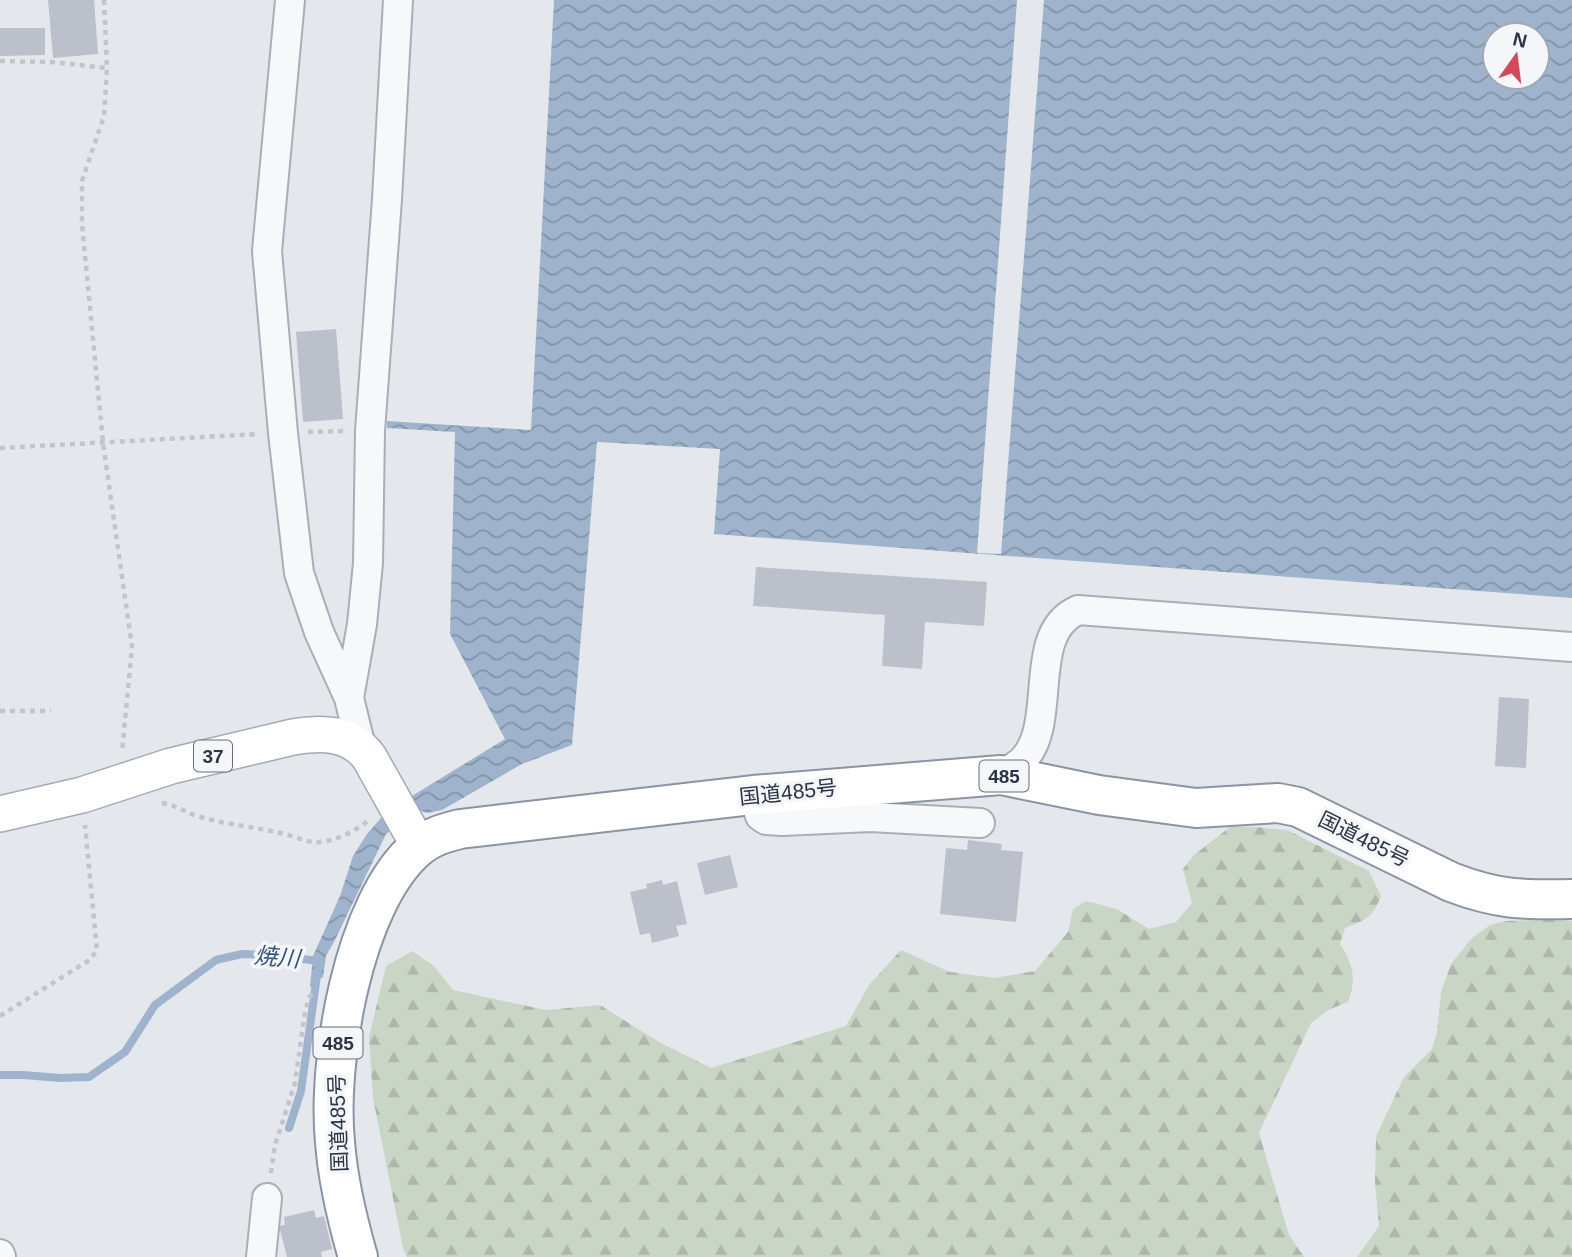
<svg xmlns="http://www.w3.org/2000/svg" width="1572" height="1257" viewBox="0 0 1572 1257" font-family="Helvetica,'Noto Sans JP',sans-serif">
<style>
.forest{fill:url(#forest-firs)}
.water{fill:url(#water-waves);fill-rule:evenodd}
.pier{fill:#e4e7ec}
.lines{fill:none;stroke-linecap:round;stroke-linejoin:round}
.stream{stroke:#9fb4cc;stroke-width:8}
.building{fill:#bbc0ca}
.minor-casing{stroke:#a9aeb7;stroke-width:32}
.major-casing{stroke:#a3abb8;stroke-width:38}
.highway-casing{stroke:#8b94a3;stroke-width:42}
.path{stroke:#c2c5cb;stroke-width:4.5;stroke-dasharray:5 5;stroke-linecap:butt}
.minor{stroke:#f7f8fa;stroke-width:28}
.major{stroke:#fff;stroke-width:35}
.highway{stroke:#fff;stroke-width:38}
.labels{text-anchor:middle;dominant-baseline:central;stroke-width:7;stroke-linejoin:round;paint-order:stroke}
.shield{fill:#f4f6f9;stroke:#676e7b;stroke-width:2}
.shield-label{font-size:19px;font-weight:bold;fill:#2b3445}
.street-label{font-size:21px;fill:#2b3445;stroke:#f4f6f9}
.water-label{font-size:23px;font-style:italic;fill:#34527a;stroke:#f4f6f9}
</style>
<defs>
<pattern id="forest-firs" width="22" height="20" patternUnits="userSpaceOnUse" patternTransform="scale(1.75)"><rect width="22" height="20" fill="#c9d6c5"/><path d="M5 1l3.5 6h-7zM16 11l3.5 6h-7z" fill="#adb8ab"/></pattern>
<pattern id="water-waves" width="16" height="10" patternUnits="userSpaceOnUse" patternTransform="scale(1.75)"><rect width="16" height="10" fill="#9fb4cc"/><path d="M0 5q4-4 8 0t8 0" fill="none" stroke="#8293a7"/></pattern>
</defs>
<rect width="100%" height="100%" fill="#e4e7ec"/>
<!-- forest -->
<path class="forest" d="M1230,827H1255L1287,830L1369,871L1381,896C1373,917 1366,920 1345,928L1340,944C1353,964 1357,979 1348,1002L1328,1010L1311,1023L1259,1133L1289,1235L1304,1257H407L403,1248L373,1098L369,1037L386,966L412,951L434,966L453,990L546,1010L600,1005L659,1042L711,1068L846,1026L869,985L901,950L950,972L994,978L1035,971L1068,932L1073,909L1086,901L1117,909L1149,929L1176,922L1192,903L1183,869L1194,855Z
M1556,919L1572,921V1257H1357L1379,1226L1375,1183L1376,1136L1404,1077L1432,1049L1437,1032L1441,992L1451,964L1471,939L1490,925L1506,921Z"/>
<!-- water -->
<path class="water" d="M554,0H1572V598L714,534L720,449L597,442L572,745L522,764L442,810L427,813L418,810L386,834L334,942L326,956L323,977L310,987L313,956L340,896L353,856L367,834L381,818L407,799L505,739L450,634L455,432L387,428V421L531,430ZM1495,35H1537V77H1495Z"/>
<!-- pier -->
<path class="pier" d="M1017,0H1044L1001,554L977,553Z"/>
<g class="lines">
<!-- stream -->
<path class="stream" d="M0,1075H23L61,1078L89,1077L125,1052L155,1005L216,960L242,954L271,955L319,961L301,1091L289,1128"/>
</g>
<!-- building -->
<path class="building" d="M48,0H94L98,54L53,58Z
M0,28H45V55L0,56Z
M336,329L343,419L303,422L296,332Z
M756,567L987,582L984,626L925,622L922,669L882,666L885,615L753,606Z
M1499,697L1529,699L1526,768L1495,766Z
M968,840L1002,844L1001,850L1023,852L1016,922L940,914L946,848L967,850Z
M730,855L738,887L705,895L697,863Z
M662,880L663,885L677,881L687,924L676,926L679,936L652,943L650,933L640,935L630,892L647,888L646,884Z
M314,1210L316,1218L324,1216L332,1249L321,1252L322,1257H287L279,1226L285,1225L284,1217Z"/>
<g class="lines">
<defs>
<path id="minor" d="M290,0L267,251L283,433L299,573L319,632L349,698
M361,747L349,698L362,624L368,563L370,431L387,199L398,0
M1001,775C1008,771 1017,766 1023,760C1059,723 1025,633 1078,610L1572,647
M753,795L760,816L766,820L782,821L870,817L980,823
M0,1254L1,1257
M261,1257L267,1198"/>
<path id="major" d="M0,814L82,795L171,766L293,737C322,732 350,732 369,757L419,846"/>
<path id="highway" d="M358,1257C347,1219 338,1182 335,1142C327,1062 353,903 417,848C430,837 444,833 460,829L753,795L1001,775L1099,795L1196,808L1278,803L1298,807L1451,882C1498,900 1522,900 1572,899"/>
</defs>
<!-- minor casing -->
<use href="#minor" class="minor-casing"/>
<!-- major casing -->
<use href="#major" class="major-casing"/>
<!-- highway casing -->
<use href="#highway" class="highway-casing"/>
<!-- path -->
<path class="path" d="M104,0L107,68L104,116L82,181V224L103,443L132,647L122,752
M0,61L51,62L107,68
M308,432L345,431
M0,448L258,434
M0,711H51
M162,803C175,805 185,812 197,816C227,825 258,827 288,835C299,838 308,843 320,842C337,840 356,831 369,820
M0,1016L88,961L97,951L85,825
M271,1173L275,1145L295,1083L304,1018L309,997L314,993"/>
<!-- minor -->
<use href="#minor" class="minor"/>
<!-- major -->
<use href="#major" class="major"/>
<!-- highway -->
<use href="#highway" class="highway"/>
</g>
<g class="labels">
<!-- shield labels -->
<g class="shield">
<rect x="194" y="740.5" width="38" height="31" rx="5"/>
<rect x="979.5" y="760.5" width="49" height="31" rx="5"/>
<rect x="313.5" y="1027.5" width="49" height="31" rx="5"/>
</g>
<g class="shield-label">
<text x="213" y="756">37</text>
<text x="1004" y="776">485</text>
<text x="338" y="1043">485</text>
</g>
<!-- street labels -->
<g class="street-label">
<text transform="translate(788 792) rotate(-6)">国道485号</text>
<text transform="translate(1364 839) rotate(26)">国道485号</text>
<text transform="translate(338 1123) rotate(-92)">国道485号</text>
</g>
<!-- water labels -->
<g class="water-label">
<text transform="translate(277 957) rotate(5)">焼川</text>
</g>
</g>
<!-- north arrow -->
<g transform="translate(1516 56) rotate(14)"><circle r="33" fill="#f4f6f9" stroke="#a4a8b1" stroke-width="2"/>
<path d="M0-5L12 26L0 18L-12 26Z" fill="#d1495b"/>
<text y="-10" font-size="19" font-weight="bold" text-anchor="middle" fill="#2b3445">N</text>
</g>
</svg>
